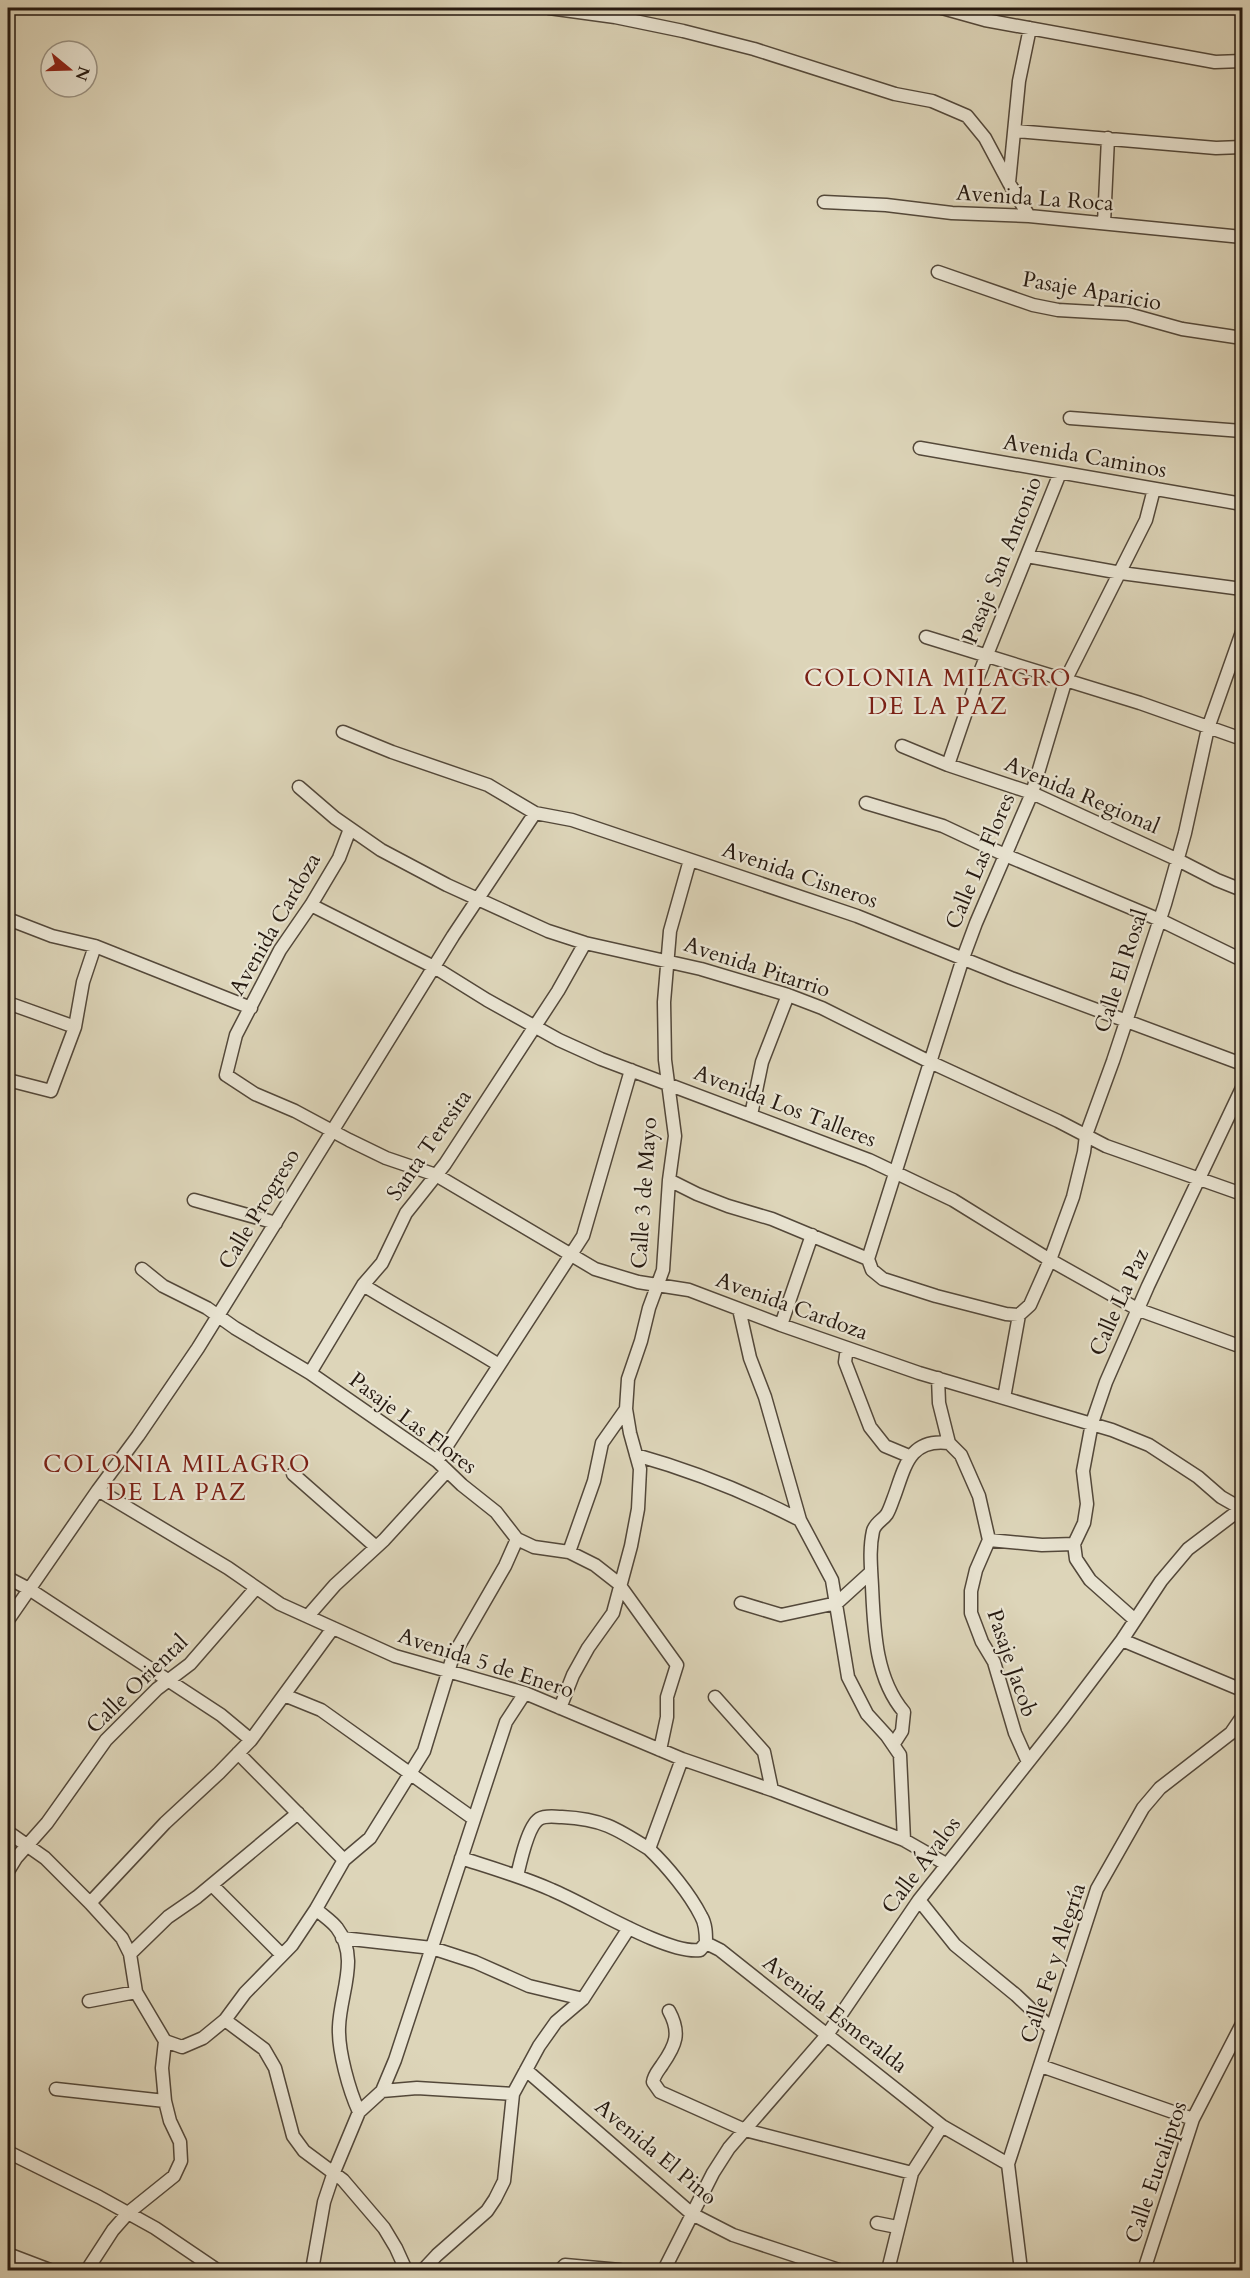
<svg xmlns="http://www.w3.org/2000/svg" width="1250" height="2278" viewBox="0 0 1250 2278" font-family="Cardo,serif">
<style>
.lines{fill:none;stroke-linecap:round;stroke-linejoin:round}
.minor-casing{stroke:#53483a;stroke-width:15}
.minor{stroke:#e9e4d2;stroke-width:12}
.labels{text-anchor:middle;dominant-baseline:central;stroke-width:4.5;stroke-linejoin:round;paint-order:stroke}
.street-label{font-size:22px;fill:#251910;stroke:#e9e4d2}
.neighbourhood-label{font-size:24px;letter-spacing:1.5px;fill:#7a1f14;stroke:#e9e4d2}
</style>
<rect width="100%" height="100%" fill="#ddd5b9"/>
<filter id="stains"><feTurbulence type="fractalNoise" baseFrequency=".00333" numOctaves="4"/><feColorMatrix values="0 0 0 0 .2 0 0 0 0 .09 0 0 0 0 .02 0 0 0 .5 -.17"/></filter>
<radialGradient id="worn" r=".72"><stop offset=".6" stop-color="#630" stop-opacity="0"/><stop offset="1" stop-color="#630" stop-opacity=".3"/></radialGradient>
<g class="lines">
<defs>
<path id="minor" d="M549,8L615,17L683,31L754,49L895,94L932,101L967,116L985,138L1009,183L1029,216
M942,8L985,20L1215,62L1242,61
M1015,131L1216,148L1242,147
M1009,183L1019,81L1030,28
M824,202L886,205L952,213L1029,216L1242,237
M1104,223L1108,138
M938,272L1033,305L1058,310L1128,314L1182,329L1242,338
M1070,418L1242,431
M920,448L1242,504
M1027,556L1121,573L1242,589
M926,637L1140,703L1242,739
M343,732L392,752L488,785L535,813L572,820L857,916L1011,978L1242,1064
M902,746L948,765L1032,793L1176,859L1217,880L1242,890
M948,765L978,677L1060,473
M299,787L335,818L381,850L447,885L548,931L585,943L701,969L788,995L822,1008L930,1062L1058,1121L1106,1146L1242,1194
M866,803L943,826L1005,855L1160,920L1242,960
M350,829L339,858L311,905L280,950L236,1035L226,1075L255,1094L295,1111L349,1140L386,1158L436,1175L595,1269L638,1282L689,1290L781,1325L919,1373L1112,1430L1149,1445L1198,1477L1221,1497L1242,1509
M311,905L434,967L487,1000L559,1040L601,1059L869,1160L953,1200L1050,1260L1139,1310L1242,1347
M8,919L52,936L95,946L251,1008
M8,1003L75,1027
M8,1080L51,1091L75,1027L83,982L95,946
M751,1115L762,1062L788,995
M669,1180L697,1194L728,1206L772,1219L868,1259L872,1270L883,1279L936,1296L1006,1314L1019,1315
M194,1200L276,1223
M868,1259L963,958L976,923L1032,793L1066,679L1146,520L1154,489
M142,1269L163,1286L207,1308L235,1328L310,1373L437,1461L462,1485L496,1512L517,1539L534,1547L569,1552L595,1565L618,1583L677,1665L667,1697V1717L660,1750
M363,1285C408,1313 454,1337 499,1365
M739,1309L750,1358L765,1397L800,1520L832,1580L848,1677L867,1714L887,1736L900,1755L904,1840
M1019,1315L1030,1305L1050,1260L1073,1197L1084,1152L1086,1135L1113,1061L1165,904L1185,833L1208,728L1242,632
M781,1325L812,1235
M847,1348L845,1362L870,1427L885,1446L909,1456
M310,1373L363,1285L382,1263L406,1213L445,1164L558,991L585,943
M938,1378L939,1403L949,1443
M1004,1398L1019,1315
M949,1443L961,1455L979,1496L989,1540L976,1570L971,1591V1613L982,1642L994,1662L1015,1733L1028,1762
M636,1455C693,1471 748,1493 800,1520
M437,1461L583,1236L631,1070
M293,1474L376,1547
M98,1490L228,1568L280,1604L395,1656L525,1693L682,1759L772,1790L904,1840L946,1864
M989,1540L1042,1545L1074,1544L1084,1523L1087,1504L1083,1471L1092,1423L1106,1382L1148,1286L1242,1088
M1074,1544L1076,1559L1090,1580L1135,1620
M569,1552L594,1481L602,1443L626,1409L628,1379L641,1341L649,1308L663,1270L669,1180L675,1136L665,1060L664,1002L670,931L690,860
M8,1578L29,1589L221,1715L251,1740
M741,1603L781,1615L837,1603L871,1572
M308,1616L335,1585L384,1540L447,1471
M8,1620L98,1490L138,1436L198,1348L453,936L535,813
M1122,1640L1242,1690
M284,1695L321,1710L474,1819
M715,1697L764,1752L772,1790
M560,1708L573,1675L588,1648L613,1613L631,1546L638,1509L640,1469L630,1433L626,1409
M893,1745L902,1731L904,1712C875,1678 874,1629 872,1586C871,1567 869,1549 873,1531C875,1523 883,1520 887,1514C890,1509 892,1502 894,1497C905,1467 909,1438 949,1443
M238,1753L344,1860
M682,1759L649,1849C667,1866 690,1894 701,1916C706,1924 706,1934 706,1943
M8,1832L45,1858L90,1903L122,1938L130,1954L136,1992L165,2041L162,2068L165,2101L170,2121L180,2142L181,2161L174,2176L128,2213L113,2230L87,2270
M461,1858C492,1868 523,1877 552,1890C586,1904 668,1955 700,1950L706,1943
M8,1871L16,1858L47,1823L106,1740L157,1689L190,1664L256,1588
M517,1876C520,1863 528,1826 539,1819C546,1815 554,1817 562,1817C602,1819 616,1828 649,1849
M212,1885L282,1955
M919,1900L955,1945L1016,1995L1051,2028
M90,1903L165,1823L219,1773L251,1740L333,1628
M316,1909C322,1915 332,1921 337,1928C360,1958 340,1993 339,2027C338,2051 349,2090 359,2112
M342,1938L432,1948L475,1962L529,1986L583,1999
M706,1943L720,1950L942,2126L1008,2164
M130,1954L168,1917L197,1897L298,1813
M89,2001L136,1992
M669,2011C681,2033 676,2045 662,2065C658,2071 654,2075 653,2082L660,2092L745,2130L912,2173
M225,2020L264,2049L275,2068L293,2136L304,2151L343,2180L384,2228L396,2248L406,2270
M165,2041L182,2047L203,2038L225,2020L245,1993L292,1945L316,1909L344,1860L370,1838L424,1751L453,1656L505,1566L517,1539
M1041,2066L1193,2119
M526,2070L692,2214L733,2235L839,2270
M56,2089L165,2101
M382,2091L395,2060L506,1722L525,1693
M8,2152L99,2197L155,2228L217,2270
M877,2223L897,2227
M8,2254L50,2270
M312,2270L324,2202L334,2172L359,2112L382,2091L417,2088L513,2094
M423,2270L437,2255L487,2211L495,2199L504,2181L513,2094L539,2046L556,2022L583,1999L629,1928
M560,2270L565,2265L620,2270
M664,2270L713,2173L729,2148L827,2035L919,1900L1063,1718L1122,1640L1161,1581L1188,1549L1242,1508
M888,2270L912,2173L942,2126
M1021,2270L1008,2164L1097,1889L1143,1808L1160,1788L1231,1733L1242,1717
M1144,2270L1193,2119L1242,2024"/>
</defs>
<!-- minor casing -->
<use href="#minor" class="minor-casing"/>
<!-- minor -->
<use href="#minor" class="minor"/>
</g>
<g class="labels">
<!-- street labels -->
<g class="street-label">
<text transform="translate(1035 198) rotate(4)">Avenida La Roca</text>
<text transform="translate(1092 291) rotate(10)">Pasaje Aparicio</text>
<text transform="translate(1085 456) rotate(10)">Avenida Caminos</text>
<text transform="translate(1002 560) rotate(-68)">Pasaje San Antonio</text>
<text transform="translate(1082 795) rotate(23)">Avenida Regional</text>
<text transform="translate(980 861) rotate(-67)">Calle Las Flores</text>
<text transform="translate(800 875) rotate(19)">Avenida Cisneros</text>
<text transform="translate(275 924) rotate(-60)">Avenida Cardoza</text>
<text transform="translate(757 967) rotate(18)">Avenida Pitarrio</text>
<text transform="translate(1121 971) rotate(-72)">Calle El Rosal</text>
<text transform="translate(785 1106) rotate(21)">Avenida Los Talleres</text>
<text transform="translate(429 1145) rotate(-55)">Santa Teresita</text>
<text transform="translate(644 1193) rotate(-86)">Calle 3 de Mayo</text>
<text transform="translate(259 1209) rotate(-59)">Calle Progreso</text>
<text transform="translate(1119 1302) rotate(-66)">Calle La Paz</text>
<text transform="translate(792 1306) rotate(20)">Avenida Cardoza</text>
<text transform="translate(413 1423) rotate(37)">Pasaje Las Flores</text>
<text transform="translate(486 1663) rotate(18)">Avenida 5 de Enero</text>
<text transform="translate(1012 1663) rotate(71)">Pasaje Jacob</text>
<text transform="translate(137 1684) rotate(-44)">Calle Oriental</text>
<text transform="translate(921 1865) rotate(-53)">Calle Ávalos</text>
<text transform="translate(1053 1963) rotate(-72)">Calle Fe y Alegría</text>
<text transform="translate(835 2014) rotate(38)">Avenida Esmeralda</text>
<text transform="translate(656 2152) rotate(40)">Avenida El Pino</text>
<text transform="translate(1156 2172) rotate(-71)">Calle Eucaliptos</text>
</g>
<!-- neighbourhood labels -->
<g class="neighbourhood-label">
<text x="938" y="678">COLONIA MILAGRO<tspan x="938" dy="28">DE LA PAZ</tspan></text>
<text x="177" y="1464">COLONIA MILAGRO<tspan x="177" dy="28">DE LA PAZ</tspan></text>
</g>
</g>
<!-- margin -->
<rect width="1250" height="2278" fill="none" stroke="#ddd5b9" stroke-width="30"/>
<rect x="9" y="9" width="1232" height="2260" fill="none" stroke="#251910" stroke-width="3"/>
<rect x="15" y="15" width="1220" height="2248" fill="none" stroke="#251910" stroke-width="1.5"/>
<!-- north arrow -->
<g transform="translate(69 69) rotate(109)"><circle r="28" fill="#e9e4d2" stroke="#9b9384" stroke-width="1.5"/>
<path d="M0-4.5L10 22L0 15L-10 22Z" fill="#8f2418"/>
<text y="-9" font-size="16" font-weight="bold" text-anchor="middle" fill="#251910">N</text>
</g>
<rect width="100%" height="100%" filter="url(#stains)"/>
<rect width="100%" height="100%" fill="url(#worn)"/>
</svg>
